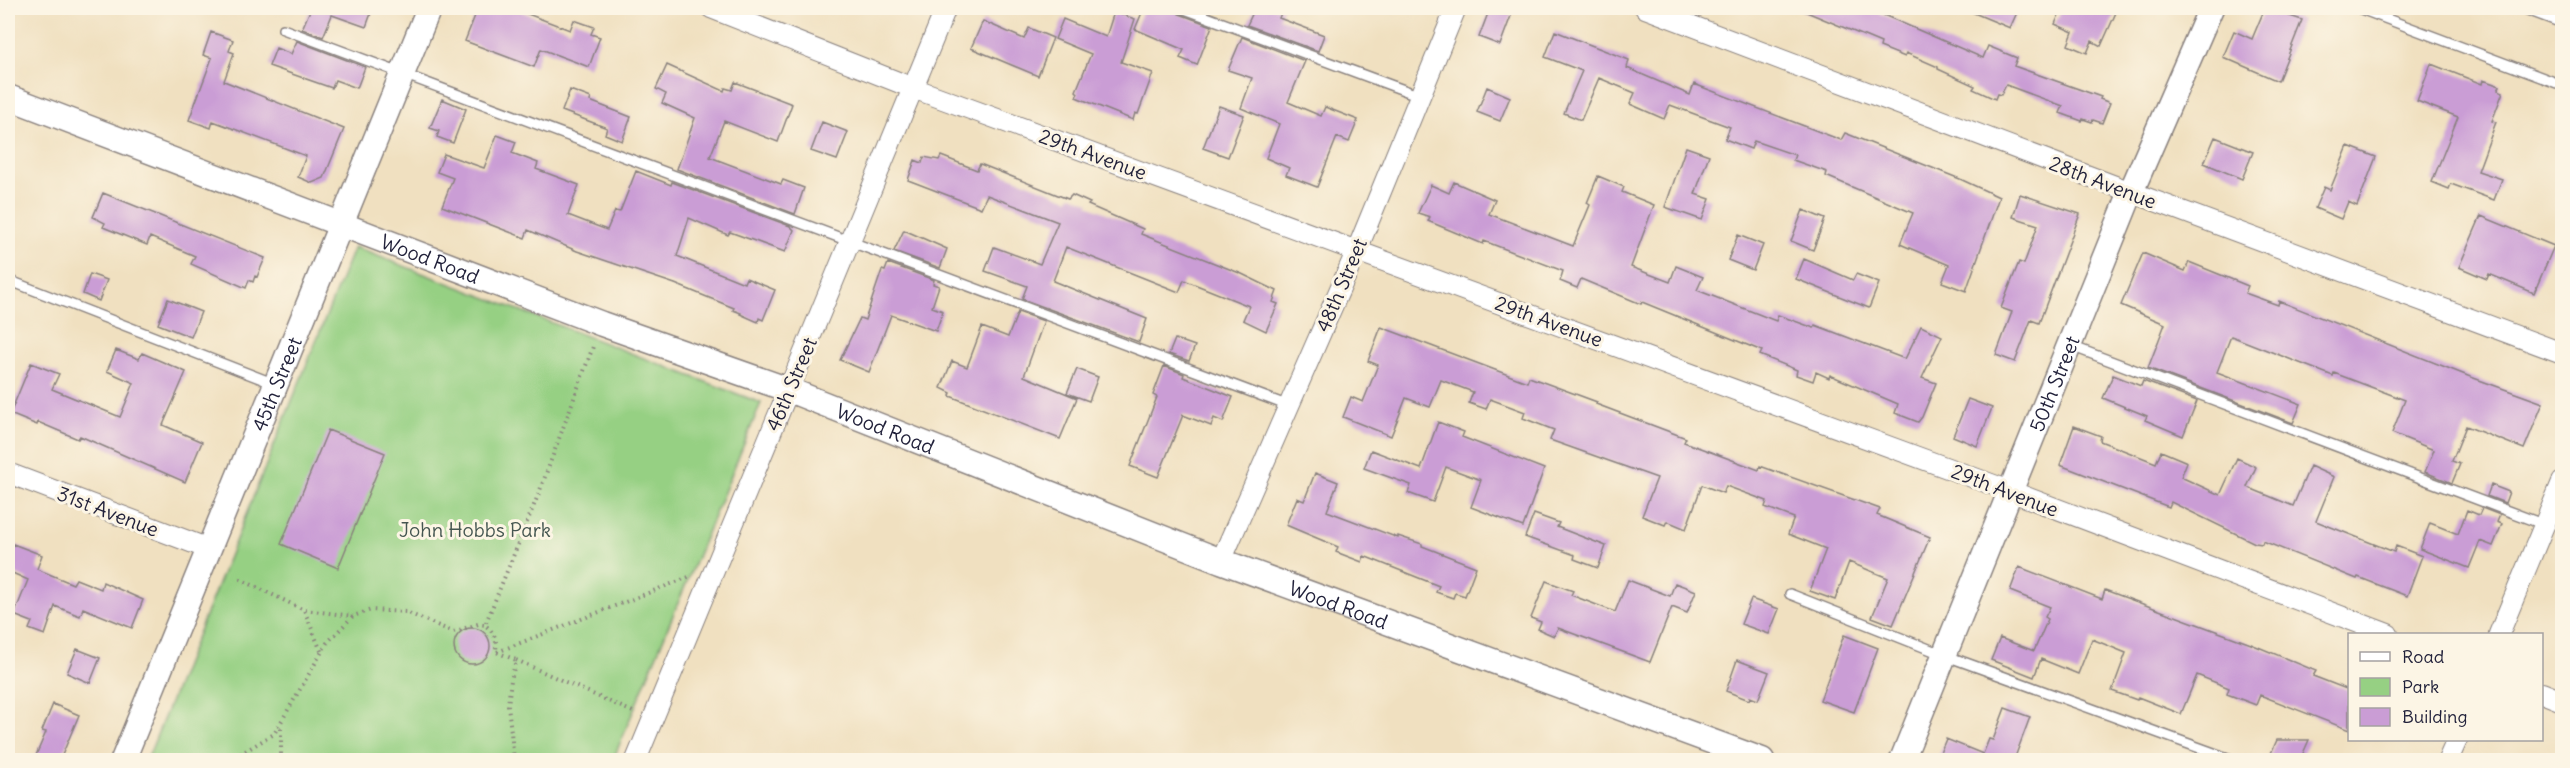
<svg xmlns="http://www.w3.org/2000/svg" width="2570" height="768" viewBox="0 0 2570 768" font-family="Delius,sans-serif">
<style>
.green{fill:#96d083;stroke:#5c795f;stroke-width:1.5}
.building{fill:#ca9dd5}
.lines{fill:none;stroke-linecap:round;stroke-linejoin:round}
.service-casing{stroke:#89817e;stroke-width:12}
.minor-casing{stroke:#89817e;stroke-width:22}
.tertiary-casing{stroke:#89817e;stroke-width:27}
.path{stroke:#89817e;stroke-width:4;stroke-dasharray:1.5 4.5;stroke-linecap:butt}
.service{stroke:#fff;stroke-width:9}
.minor{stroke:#fff;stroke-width:20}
.tertiary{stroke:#fff;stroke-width:24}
.labels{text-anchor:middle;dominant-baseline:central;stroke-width:6;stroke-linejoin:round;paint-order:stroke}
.street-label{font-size:20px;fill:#22223b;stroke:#fcf5e5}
.park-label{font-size:20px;fill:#455651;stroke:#fcf5e5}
</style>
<rect width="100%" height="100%" fill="#fcf5e5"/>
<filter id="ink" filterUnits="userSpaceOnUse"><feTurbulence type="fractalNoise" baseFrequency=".0167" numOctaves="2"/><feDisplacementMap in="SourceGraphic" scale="12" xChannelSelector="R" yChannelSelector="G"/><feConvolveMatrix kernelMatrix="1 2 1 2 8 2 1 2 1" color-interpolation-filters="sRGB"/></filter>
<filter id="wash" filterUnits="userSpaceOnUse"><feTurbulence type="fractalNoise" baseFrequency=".008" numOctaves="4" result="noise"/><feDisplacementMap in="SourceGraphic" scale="24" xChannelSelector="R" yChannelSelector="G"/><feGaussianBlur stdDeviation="1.35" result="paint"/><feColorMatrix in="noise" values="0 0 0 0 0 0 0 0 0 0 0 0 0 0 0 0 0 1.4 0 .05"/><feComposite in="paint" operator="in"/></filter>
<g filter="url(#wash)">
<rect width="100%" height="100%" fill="#f0e0c0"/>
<!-- green -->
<path class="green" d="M354,247L761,403L613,760H147Z"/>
<g id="blocks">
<!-- building -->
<path class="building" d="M311,8H373L366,27L332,15L323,37L302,29Z
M478,8H512L570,30L574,20L594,27L591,34L600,37L589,67L541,49L534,67L465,41Z
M1144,8H1175L1179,14L1212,26L1197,65L1180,58L1184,50L1135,29Z
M1255,8H1283L1279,18L1324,35L1318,51L1247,25Z
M1490,8H1514L1500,45L1479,37Z
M1797,8H1881L1879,13L1983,58L1988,46L2017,58L2014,66L2101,97L2100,99L2110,103L2102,123L2093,120L2092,122L2083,119L2082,121L2060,113L2063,106L2006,85L2001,95L1997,94L1995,99L1973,89L1975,86L1938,69V67L1906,53L1905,57L1880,47L1881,43Z
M1962,8H2019L2010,28Z
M2062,8H2118L2101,46L2092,41L2087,53L2068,45L2073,32L2055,24Z
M2265,8L2302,20L2278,81L2223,57L2234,31L2252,39Z
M1114,12L1135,19L1121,62L1153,73L1138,114L1135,113L1133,120L1076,97L1078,93L1076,91L1091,54L1055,39L1063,19L1106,37Z
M983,21L1024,39L1029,28L1053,38L1038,76L971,48Z
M1555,31L1629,60L1627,68L1690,95L1694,84L1841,140L1845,133L1960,179L1999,197L1966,291L1942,282L1949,265L1900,244L1913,213L1826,176L1827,172L1793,160L1795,155L1754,141L1751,149L1725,139L1730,127L1670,105L1664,119L1630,104L1635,93L1599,78L1581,120L1564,113L1582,71L1545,57Z
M211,32L233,40L229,51L234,53L224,81L344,129L324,178L312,183L298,177L306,156L213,121L211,128L189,120L212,58L203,55Z
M1242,37L1305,61L1288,102L1321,116L1325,107L1358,120L1349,142L1337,137L1317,187L1286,175L1289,168L1266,158L1279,124L1241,108L1252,78L1228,70Z
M297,41L365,67L357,88L335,80L332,88L269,66L276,48L291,54Z
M2431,64L2482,84L2483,80L2500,86L2498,90L2503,92L2492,121L2496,122L2478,171L2502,179L2494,200L2451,184L2449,189L2432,182L2458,117L2417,101Z
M667,65L724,91L725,88L732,90L735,82L792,104L778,142L724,121L710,157L781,184L783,180L804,188L795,214L677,169L695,118L662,103L666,94L656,89Z
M1487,87L1510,97L1500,121L1477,112Z
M570,90L591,98L590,101L631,117L622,141L605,134L607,128L562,111Z
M442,99L466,109L453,143L437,137L439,131L430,128Z
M1219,106L1244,115L1228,157L1203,148Z
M822,122L848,132L837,160L811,151Z
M497,135L516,142L512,153L538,163L536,169L579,185L568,215L607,230L615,211L620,212L636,171L671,185L672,182L790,226L794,230L785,252L730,232L728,235L689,218L677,256L744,283L746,278L775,290L763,320L759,318L758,322L740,314L741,313L733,310L734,308L675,284L577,251L528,230L525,238L442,206L453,178L437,172L444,154L484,168Z
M2215,137L2253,152L2242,179L2204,163Z
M2348,146L2376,157L2357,206L2348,202L2341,219L2315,208L2324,187L2330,190Z
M1686,147L1709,155L1695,194L1710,199L1702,220L1665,207Z
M941,156L977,170L980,164L1068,199L1072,195L1090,203L1088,205L1143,229L1141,234L1242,274L1277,291L1273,302L1278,304L1266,331L1243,320L1249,306L1184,280L1179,292L1066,247L1053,281L1147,319L1139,342L1022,299L1027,286L985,271L994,247L1040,264L1058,222L987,195L981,208L908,180L915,160L922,163L924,157L939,160Z
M1598,176L1624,187L1622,192L1654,205L1631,267L1670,282L1676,266L1703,277L1697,290L1776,321L1778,315L1814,328L1815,325L1905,359L1921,326L1942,336L1922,378L1936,383L1922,417L1918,422L1895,413L1898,404L1830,375L1829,378L1816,372L1813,381L1796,375L1797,370L1760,355L1762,351L1642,302L1641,304L1581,279L1577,288L1560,281L1563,271L1484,241L1483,244L1428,221L1430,217L1418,213L1431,185L1449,193L1454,182L1495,200L1489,214L1573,246L1590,205L1587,203Z
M103,193L265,258L257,277L255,276L253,282L249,280L246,288L191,264L195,256L150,237L147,245L103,227L105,223L93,217Z
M2020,194L2080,214L2039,323L2031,320L2015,362L1996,355L2012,312L2001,308L2019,262L2024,264L2038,225L2013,217Z
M1803,210L1825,219L1813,250L1791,241Z
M2481,216L2554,246L2534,293L2489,274L2487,279L2459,267Z
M904,230L947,249L940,268L894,251Z
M1738,235L1763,245L1753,270L1728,260Z
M2143,253L2185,271L2189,262L2248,286L2245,293L2278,305L2279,301L2468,376L2543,403L2524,449L2466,426L2452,461L2460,464L2452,483L2425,472L2434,450L2392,433L2405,400L2334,373L2333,376L2231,336L2217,372L2301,404L2293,423L2148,368L2165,324L2121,305Z
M1804,259L1853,280L1856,274L1879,283L1869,308L1796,279Z
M888,263L934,280L933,284L939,286L932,307L943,311L936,331L891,315L869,372L840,360L860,318L865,320L882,270L885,271Z
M90,274L107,280L99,301L83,294Z
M168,299L201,312L191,337L158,324Z
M1018,312L1044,321L1024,376L1077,398L1060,439L950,396L951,393L941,388L952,361L967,367L982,327L1008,337Z
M1381,327L1527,382L1529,377L1570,392L1597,402L1596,404L1686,438L1684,442L1759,470L1760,466L1880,509L1877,515L1930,537L1893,625L1872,617L1888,578L1849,562L1835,600L1810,591L1826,549L1788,534L1794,518L1765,507L1767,501L1726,486L1723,493L1702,485L1686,529L1667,521L1665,525L1642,516L1657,478L1550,440L1554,430L1523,418L1525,412L1490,399L1486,409L1469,403L1473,392L1441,380L1430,407L1406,398L1391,436L1343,417L1351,397L1363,402L1378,365L1368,361Z
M1175,339L1195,346L1189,361L1169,354Z
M116,350L139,359L142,353L186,372L163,425L202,442L185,482L80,436L78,439L38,422L37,425L10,414L31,363L59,374L52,389L120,417L134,383L107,371Z
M1164,366L1184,374L1183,377L1233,397L1223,422L1214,418L1211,426L1183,415L1158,477L1130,466L1157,397L1153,395Z
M1077,369L1098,377L1089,401L1067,393Z
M2113,375L2141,386L2143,381L2197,401L2183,436L2145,420L2147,416L2103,398Z
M1968,399L1992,408L1977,446L1953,436Z
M1438,422L1464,432L1462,437L1544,469L1523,527L1471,507L1481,480L1446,467L1433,502L1408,493L1411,485L1364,468L1371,450L1421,469Z
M2074,426L2101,436L2100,441L2156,463L2161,451L2187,462L2181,477L2220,495L2237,458L2256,467L2247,487L2293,506L2310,466L2334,477L2316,521L2394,552L2396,546L2422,556L2407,596L2358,577L2357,579L2263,541L2262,544L2255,543L2171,502L2169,507L2060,465Z
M328,430L385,453L338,568L281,544Z
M1315,473L1338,482L1327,511L1398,538V536L1422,544V546L1476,567L1465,596L1455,593L1453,598L1436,592L1439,586L1364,556L1362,562L1336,552L1338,547L1286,525L1297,498L1304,501Z
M2491,485L2509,492L2505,503L2487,496Z
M2482,508L2500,515L2497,522L2502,524L2493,546L2480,541L2469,568L2420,549L2430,523L2458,534L2467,510L2479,515Z
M1534,514L1559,523L1557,527L1606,546L1598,568L1574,559L1575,555L1525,537Z
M13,544L42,555L37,569L73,584L76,579L101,589L103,582L143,600L132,628L83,608L80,616L55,606L45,635L29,629L32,622L14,615L28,580L8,571V557Z
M2019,567L2102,599L2105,590L2251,644L2316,671L2313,676L2349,690V730L2260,695L2256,705L2227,694L2229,688L2197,675L2181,714L2138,697L2137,700L2112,691L2126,653L2092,639L2078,674L2041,659L2034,677L1991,660L2000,638L2034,651L2048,619L2045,617L2050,607L2010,591Z
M1628,580L1670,596L1675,583L1696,591L1687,613L1672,607L1650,662L1558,628L1554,636L1538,629L1541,622L1531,618L1546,581L1573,591L1571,595L1615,612Z
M1751,599L1779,609L1769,634L1741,624Z
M454 646a18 18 0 1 1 36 0a18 18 0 1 1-36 0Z
M1844,635L1878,648L1854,712L1820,700Z
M77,649L100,658L90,683L67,673Z
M1737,660L1769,672L1758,700L1750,697L1749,700L1726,691Z
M53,704L79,715L60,760H34L46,732L42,731Z
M2005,708L2030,717L2014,760H1937L1946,739L1983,754L1989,739L1993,740Z
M2277,740H2309L2300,760H2268Z"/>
</g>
</g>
<g filter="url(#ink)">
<use href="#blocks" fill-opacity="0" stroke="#89817e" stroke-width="1.5"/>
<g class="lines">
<defs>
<path id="service" d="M1182,8L1420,96
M2358,8L2562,85
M2522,8L2562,23
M283,29L1289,406
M8,280L275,384
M2071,346L2545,525
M1790,594L1944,655L2233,760"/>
<path id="minor" d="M711,8L913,88L2010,491L2388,634
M1645,8L2131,192L2562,353
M8,473L209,549
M1221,561L1357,250L1456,8
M2499,634L2562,482
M2542,693L2562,701
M636,760L946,8
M2448,760L2457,740"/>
<g id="tertiary">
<path id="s1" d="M8,97L602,324L789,390L1221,561L1762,760"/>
<path id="s2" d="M123,760L429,8"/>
<path id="s3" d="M1902,760L2131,192L2211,8"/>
</g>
</defs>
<!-- service casing -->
<use href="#service" class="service-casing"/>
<!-- minor casing -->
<use href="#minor" class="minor-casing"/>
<!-- tertiary casing -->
<use href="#tertiary" class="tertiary-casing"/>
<!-- path -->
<path class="path" d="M240,579L304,610L321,651
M305,610L353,616
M497,652L689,577
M516,660L633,712
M240,754L274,734L327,643L353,616L371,610L406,612L453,632L478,624L485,625
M219,760L240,754L254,760
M281,760V725
M514,760L508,705L511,680L516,660L496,652C497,639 495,633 485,625L539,493L594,344"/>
<!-- service -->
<use href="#service" class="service"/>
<!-- minor -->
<use href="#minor" class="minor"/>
<!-- tertiary -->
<use href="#tertiary" class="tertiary"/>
</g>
</g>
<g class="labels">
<!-- street labels -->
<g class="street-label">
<text transform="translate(1093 154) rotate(20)">29th Avenue</text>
<text transform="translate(2103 182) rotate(21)">28th Avenue</text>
<text stroke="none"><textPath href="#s1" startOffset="452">Wood Road</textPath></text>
<text transform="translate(1341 285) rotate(-67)">48th Street</text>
<text transform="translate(1549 321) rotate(20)">29th Avenue</text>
<text stroke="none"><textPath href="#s3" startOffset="406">50th Street</textPath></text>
<text stroke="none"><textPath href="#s2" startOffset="406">45th Street</textPath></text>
<text transform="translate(791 384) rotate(-67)">46th Street</text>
<text stroke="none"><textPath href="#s1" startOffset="938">Wood Road</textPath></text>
<text transform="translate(2005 490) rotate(21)">29th Avenue</text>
<text transform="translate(108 511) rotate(21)">31st Avenue</text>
<text stroke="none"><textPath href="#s1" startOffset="1424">Wood Road</textPath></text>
</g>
<!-- park labels -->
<g class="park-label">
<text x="475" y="529">John Hobbs Park</text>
</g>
</g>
<!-- margin -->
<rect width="2570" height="768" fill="none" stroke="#fcf5e5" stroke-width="30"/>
<!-- legend -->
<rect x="2348" y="633" width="195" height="108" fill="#fcf5e5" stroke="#a5a1a1" stroke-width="1.5"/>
<rect x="2360" y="652" width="30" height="9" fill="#ffffff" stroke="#a5a1a1" stroke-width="1.5"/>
<text x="2402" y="663" font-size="18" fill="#22223b">Road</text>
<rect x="2360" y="678" width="30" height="18" fill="#96d083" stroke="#a5a1a1" stroke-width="1.5"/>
<text x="2402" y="693" font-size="18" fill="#22223b">Park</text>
<rect x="2360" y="708" width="30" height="18" fill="#ca9dd5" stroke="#a5a1a1" stroke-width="1.5"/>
<text x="2402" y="723" font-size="18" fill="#22223b">Building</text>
</svg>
